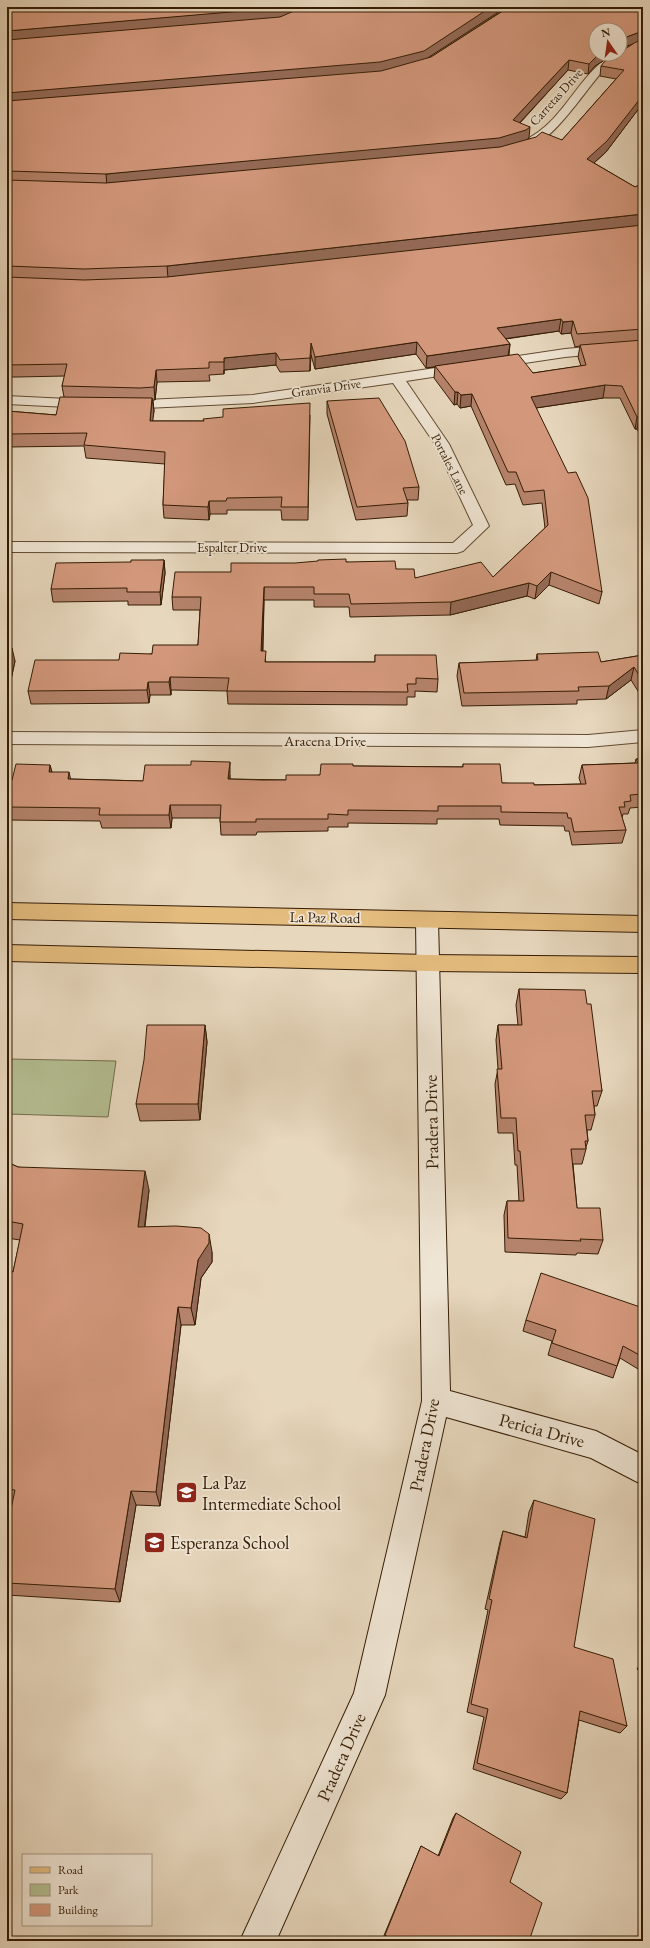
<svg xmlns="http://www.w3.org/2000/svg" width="650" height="1948" viewBox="0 0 650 1948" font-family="'EB Garamond',serif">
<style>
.green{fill:#b4be92;stroke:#746d4b}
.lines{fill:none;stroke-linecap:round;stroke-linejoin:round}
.street-casing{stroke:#624b32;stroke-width:2}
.secondary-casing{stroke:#351c04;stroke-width:2}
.primary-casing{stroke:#351c04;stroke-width:2}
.street{fill:#efe5d4;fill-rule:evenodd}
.secondary{fill:#efe5d4;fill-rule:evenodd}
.primary{fill:#e4bc7e;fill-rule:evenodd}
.wall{fill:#b5836b;stroke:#351c04;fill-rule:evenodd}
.shaded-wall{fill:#946a57;stroke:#351c04}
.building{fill:#d3987c;stroke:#351c04}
.labels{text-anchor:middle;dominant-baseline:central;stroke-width:3.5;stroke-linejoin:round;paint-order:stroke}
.far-street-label{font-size:13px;fill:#351c04;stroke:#efe5d4}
.street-label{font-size:15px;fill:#351c04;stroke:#efe5d4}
.near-street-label{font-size:18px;fill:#351c04;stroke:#efe5d4}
.near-poi-label{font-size:18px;fill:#351c04;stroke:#efe5d4;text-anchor:start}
</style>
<rect width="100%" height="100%" fill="#e7d7bd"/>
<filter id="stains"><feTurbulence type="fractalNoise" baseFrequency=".005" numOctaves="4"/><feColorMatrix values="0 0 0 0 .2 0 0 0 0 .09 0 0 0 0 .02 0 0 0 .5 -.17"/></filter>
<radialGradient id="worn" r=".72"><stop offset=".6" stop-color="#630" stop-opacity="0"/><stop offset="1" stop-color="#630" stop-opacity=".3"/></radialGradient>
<!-- green -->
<path class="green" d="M7,1059L116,1061L108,1117L7,1114Z"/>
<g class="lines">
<defs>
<path id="street" d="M643,42V48C630,53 616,60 605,69C586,87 546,157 515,149L514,147C517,142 524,141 529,138C541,131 551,122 559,112C573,97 598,54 620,54V51L622,50Z
M643,342V350L565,357L406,381L449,444L489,526L463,551L457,553L7,552V542L453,543L473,525L435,444L393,383L253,403L124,409L119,408L117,405L119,402L124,401L253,395L565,349Z
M7,396L88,400L93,401L95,404L93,407L88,408L7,404Z
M643,730V742L588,747L7,744V732L588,735Z"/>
<path id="secondary" d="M427,912L435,914L438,920L450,1391L596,1431L643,1455V1485L591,1458L446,1417L385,1695L276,1941H240L354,1693L422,1401L416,920L419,914Z"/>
<path id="primary" d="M7,903L643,916V932L7,919Z
M7,945L428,955L643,957V973L428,971L7,961Z"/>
</defs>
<!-- street casing -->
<use href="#street" class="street-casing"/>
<!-- secondary casing -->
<use href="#secondary" class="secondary-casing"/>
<!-- primary casing -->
<use href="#primary" class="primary-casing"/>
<!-- street -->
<use href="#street" class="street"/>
<!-- secondary -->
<use href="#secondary" class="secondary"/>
<!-- primary -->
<use href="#primary" class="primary"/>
</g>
<!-- wall -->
<path class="wall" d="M7,7H643V103L606,152L594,163L635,187L643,183V440L637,429H635L620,398H603L536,408L602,592L599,604L549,585L535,599L527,596L450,615L350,617L349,607H314V600H264L263,651L266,662H375V655L438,679L437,692L415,691V697H407V705L228,704L227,691L171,690V695H150L149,703L31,704L28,691L119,660L198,645L200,610H173L172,597L231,572L346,562L396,569L415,578L493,577L545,528L542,503L523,505L515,484L506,485L471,406L460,408L457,404L454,405L434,378L435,367L426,368L416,354L315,369L311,355L310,371L280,372L276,365L224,370V374L209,375L210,381L157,382L155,400H153L154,411L152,421H203L310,415L308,520H282L281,510H227V514H210L209,520L164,518L163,505L165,464L86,458L84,446L7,447V411L56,415L64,397L62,386L65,376L17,377H7ZM508,7L431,57L427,58L503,9ZM635,43L601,66L600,76L616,79L562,140L528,139L529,138L520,123L568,70L588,74L595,66L627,46ZM559,331L561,334L571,333L575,347L580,346L578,357L581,366L533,373L509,355L510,344L506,339Z
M327,401L419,487L418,500H407L408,503L407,516L356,520L327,414Z
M164,560L165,573L161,605H128V601L53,602L51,589L131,562Z
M7,648L15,661L9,689H7Z
M537,654L601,662L643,655V699L631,680L606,699L577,700V704L462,706L457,676L459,663L536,661Z
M636,759H643V807L630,808L628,814H623L622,818L626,830L622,843L572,845L569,831H565L564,826L500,825L499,819H437V824L348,823V827H328V831L257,832L256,835H221L220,818H172L171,828H102L100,821L7,820V780H12L50,765L52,772L71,779L143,781L230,775V779L286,780L320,775L353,766L463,767V764L502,783L534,785L581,784L579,778L582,765L635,763Z
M519,989L587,1004L602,1091L597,1106H594L595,1115L591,1130H587L588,1141L586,1147V1149L582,1164H573L577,1208L603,1240L598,1254L577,1253L576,1255L505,1252L504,1215L507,1201H519L517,1165H515L513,1133H498L495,1084L498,1069L496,1040L498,1025H518L516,1005Z
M205,1025L207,1042L200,1120L140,1121L136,1104Z
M7,1162L18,1167L149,1190L145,1227L212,1252V1262L201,1278L195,1325H181L160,1506L136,1505L120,1602L7,1595V1528L12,1504L7,1503V1271L13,1272L20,1240L7,1238Z
M643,1308V1372L620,1358L617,1366L613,1378L548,1355L552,1341L523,1331L526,1320Z
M534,1500L574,1647L627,1726L620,1733L579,1720L567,1793L561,1799L473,1769L484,1717L467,1712L488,1610L485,1609L500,1542L503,1531L525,1537L529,1512Z
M643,1660V1675L637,1669Z
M456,1813L510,1882L529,1941H388L383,1938L421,1846L438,1856L453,1818Z"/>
<!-- shaded-wall -->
<path class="shaded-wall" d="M281,7H307L279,18L7,42V31Z
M491,7H509L503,9L423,61L380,73L7,104V93Z
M643,31V41L627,46L620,50V41L629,36Z
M599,54H614L595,66L588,74L589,64Z
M569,60L568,70L512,131L513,120Z
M643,95V103L606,152L586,170L587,159Z
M530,127L529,138L525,141L498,149L107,186L106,174Z
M643,214V226L168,278L167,266Z
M561,319L559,331L496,340L497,328Z
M573,321L571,333L561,334L563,322Z
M417,342L416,354L315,369V357Z
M311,343V355L310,371V358Z
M510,344L508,356L426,368L427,356Z
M276,353V365L224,370V374V358Z
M156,370L157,382L155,400L154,387Z
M605,385L603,398L529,409L531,397Z
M455,392H458L457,404L454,405Z
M472,394L471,406L460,408L461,395Z
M152,398L154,411L151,434L150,421Z
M640,416L637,429H635L637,417Z
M209,501L210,514L209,520L208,507Z
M164,560L165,573L161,605L160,592Z
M551,572L549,585L535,599L537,586Z
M529,583L527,596L450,615L451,602Z
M264,587V600L262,664L261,651Z
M12,648L15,661L9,689L7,682V669Z
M634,667L631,680L606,699L609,686Z
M170,677L171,690V695L169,682Z
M148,682L150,695L149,703L147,690Z
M230,762V775L229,792L228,779Z
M50,765L53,778L49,772Z
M69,772L72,785L68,779Z
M170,805L172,818L171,828L169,815Z
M205,1025L207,1042L200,1120L198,1104Z
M145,1171L149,1190L142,1246L138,1227Z
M209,1234L212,1252V1262L201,1278L195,1325L191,1308L198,1260Z
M178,1307L181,1325L160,1506L156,1492Z
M131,1491L136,1505L120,1602L115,1589Z"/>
<!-- building -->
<path class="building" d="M7,7H281L278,8L7,31Z
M303,7H491L424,51L380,62L7,93V40L280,17Z
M509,7H643V31L629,36L620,41V30H596V54H599L589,64L569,60L513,120L530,127L526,130L499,138L106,174L7,171V101L381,71L431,57Z
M643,40V95L607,141L587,159L635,187L643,183V214L167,266L84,269L7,266V180L106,183L500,147L536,137L542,132L562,140L624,70L601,66L604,62L617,54H620V52L636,42Z
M643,225V329L577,334L573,321L563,322L561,319L497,328L510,344L427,356L417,342L315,357L311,343L310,358L280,360L276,353L224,358V362H209V368L156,370L154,387L140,388L62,386L67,364L7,365V277L84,280L167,277Z
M643,340V423L640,416L637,417L622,386L605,385L531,397L568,473L576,472L588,498L602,592L551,572L537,586L529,583L451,602L351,604L349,594H314V587H264L261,651H266L265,662H375V655H436L438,679L416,678V684H407L408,692L227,691L229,678L170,677L169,682H148L147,690L28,691L35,660H119L120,653L152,654L153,645H198L201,597H172L175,572H231V563H295L318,561V560L346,559V562L395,561L396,569H414L415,578L481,562L493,577L548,525L544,490L524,492L516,472H508L472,394L461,395L458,392H455L435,366L518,354L533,373L586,365L580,345Z
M60,397L152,398L150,421H204L203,419L223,417V409L310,403L308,507H281L282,497L227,498L226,501H209L208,507L163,505L165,452L84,445L87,433L7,434V411L56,415Z
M379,398L405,441L419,487L403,488L408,503L357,507L327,401Z
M131,560H164L160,592H127V588L51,589L56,563L131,562Z
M7,648H12L7,669Z
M598,652L601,662L643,655V682L634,667L609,686L578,687L579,691L464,693L459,663L538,660L537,654Z
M636,759H643V794L630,795L631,801L624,802L625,807H619L626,830L574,832L571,818H568L567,813L501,812V806H438V811L348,810V815L328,814V819H256V822H220L221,805H170L169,815H99L100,808L7,807V780H12L16,764L50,765L49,772H69L68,779L143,781L145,765H191V761L230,762L228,779L262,780H286V775H320L321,764H353V766L463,767V764H500L502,783H534V785L586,784L582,765L638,763Z
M519,989L585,990L587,1004H591L602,1091H592L595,1115H585L588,1141H585L586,1149H571L577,1208H600L603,1240L580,1239L581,1241L508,1238L507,1201H524L520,1151H518L516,1118H501L497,1069H502L498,1025H522Z
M147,1025H205L198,1104H136L144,1060Z
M7,1162L18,1167L145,1171L138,1227L176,1226L201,1228L209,1234V1243L198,1260L191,1308L178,1307L156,1492L131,1491L115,1589L7,1583V1528L15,1490L7,1489V1271L13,1272L23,1224L7,1221Z
M541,1273L643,1308V1357L623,1346L617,1366L552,1343L556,1330L526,1320Z
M534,1500L595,1519L574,1647L613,1659L627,1726L580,1711L567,1793L477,1763L488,1709L471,1704L492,1600L489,1599L503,1531L527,1538Z
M456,1813L521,1852L510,1882L542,1903L529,1941H394L385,1935L421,1846L439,1856Z"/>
<!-- icons -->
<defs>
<symbol id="school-square" viewBox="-11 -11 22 22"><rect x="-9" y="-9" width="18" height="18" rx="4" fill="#8f2418" stroke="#efe5d4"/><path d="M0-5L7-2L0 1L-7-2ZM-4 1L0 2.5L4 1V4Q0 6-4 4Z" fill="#fff"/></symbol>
</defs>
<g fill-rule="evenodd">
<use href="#school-square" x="174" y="1480" width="25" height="25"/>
<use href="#school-square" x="142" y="1530" width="25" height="25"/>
</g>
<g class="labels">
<!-- far-street labels -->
<g class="far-street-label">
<text transform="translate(556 97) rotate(-48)">Carretas Drive</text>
<text transform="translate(326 388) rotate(-8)">Granvia Drive</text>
<text transform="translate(450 464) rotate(63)">Portales Lane</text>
<text x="232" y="547">Espalter Drive</text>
</g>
<!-- street labels -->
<g class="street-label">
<text x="325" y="740">Aracena Drive</text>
<text transform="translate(325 917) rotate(1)">La Paz Road</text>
</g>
<!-- near-street labels -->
<g class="near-street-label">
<text transform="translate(431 1122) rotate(-91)">Pradera Drive</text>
<text transform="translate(542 1430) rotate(15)">Pericia Drive</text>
<text transform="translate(424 1445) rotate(-79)">Pradera Drive</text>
<text transform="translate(341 1757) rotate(-66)">Pradera Drive</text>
</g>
<!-- near-poi labels -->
<g class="near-poi-label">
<text x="202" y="1482">La Paz<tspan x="202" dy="21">Intermediate School</tspan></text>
<text x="170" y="1542">Esperanza School</text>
</g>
</g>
<!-- margin -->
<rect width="650" height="1948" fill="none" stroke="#e7d7bd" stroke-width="24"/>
<rect x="8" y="8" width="634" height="1932" fill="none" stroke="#351c04" stroke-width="2"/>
<rect x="12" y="12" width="626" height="1924" fill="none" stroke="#351c04"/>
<!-- legend -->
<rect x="22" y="1854" width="130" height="72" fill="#efe5d4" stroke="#a59581"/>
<rect x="30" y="1867" width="20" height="6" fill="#e4bc7e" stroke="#a59581"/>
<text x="58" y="1874" font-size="12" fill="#351c04">Road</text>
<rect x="30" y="1884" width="20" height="12" fill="#b4be92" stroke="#a59581"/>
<text x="58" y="1894" font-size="12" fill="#351c04">Park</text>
<rect x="30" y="1904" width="20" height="12" fill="#d3987c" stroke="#a59581"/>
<text x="58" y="1914" font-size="12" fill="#351c04">Building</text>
<!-- north arrow -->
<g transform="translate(608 42) rotate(347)"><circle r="19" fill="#efe5d4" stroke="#a59581"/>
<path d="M0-3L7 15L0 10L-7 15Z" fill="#8f2418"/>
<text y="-6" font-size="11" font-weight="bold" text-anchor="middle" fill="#351c04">N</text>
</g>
<rect width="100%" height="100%" filter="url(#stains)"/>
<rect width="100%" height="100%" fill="url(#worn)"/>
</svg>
